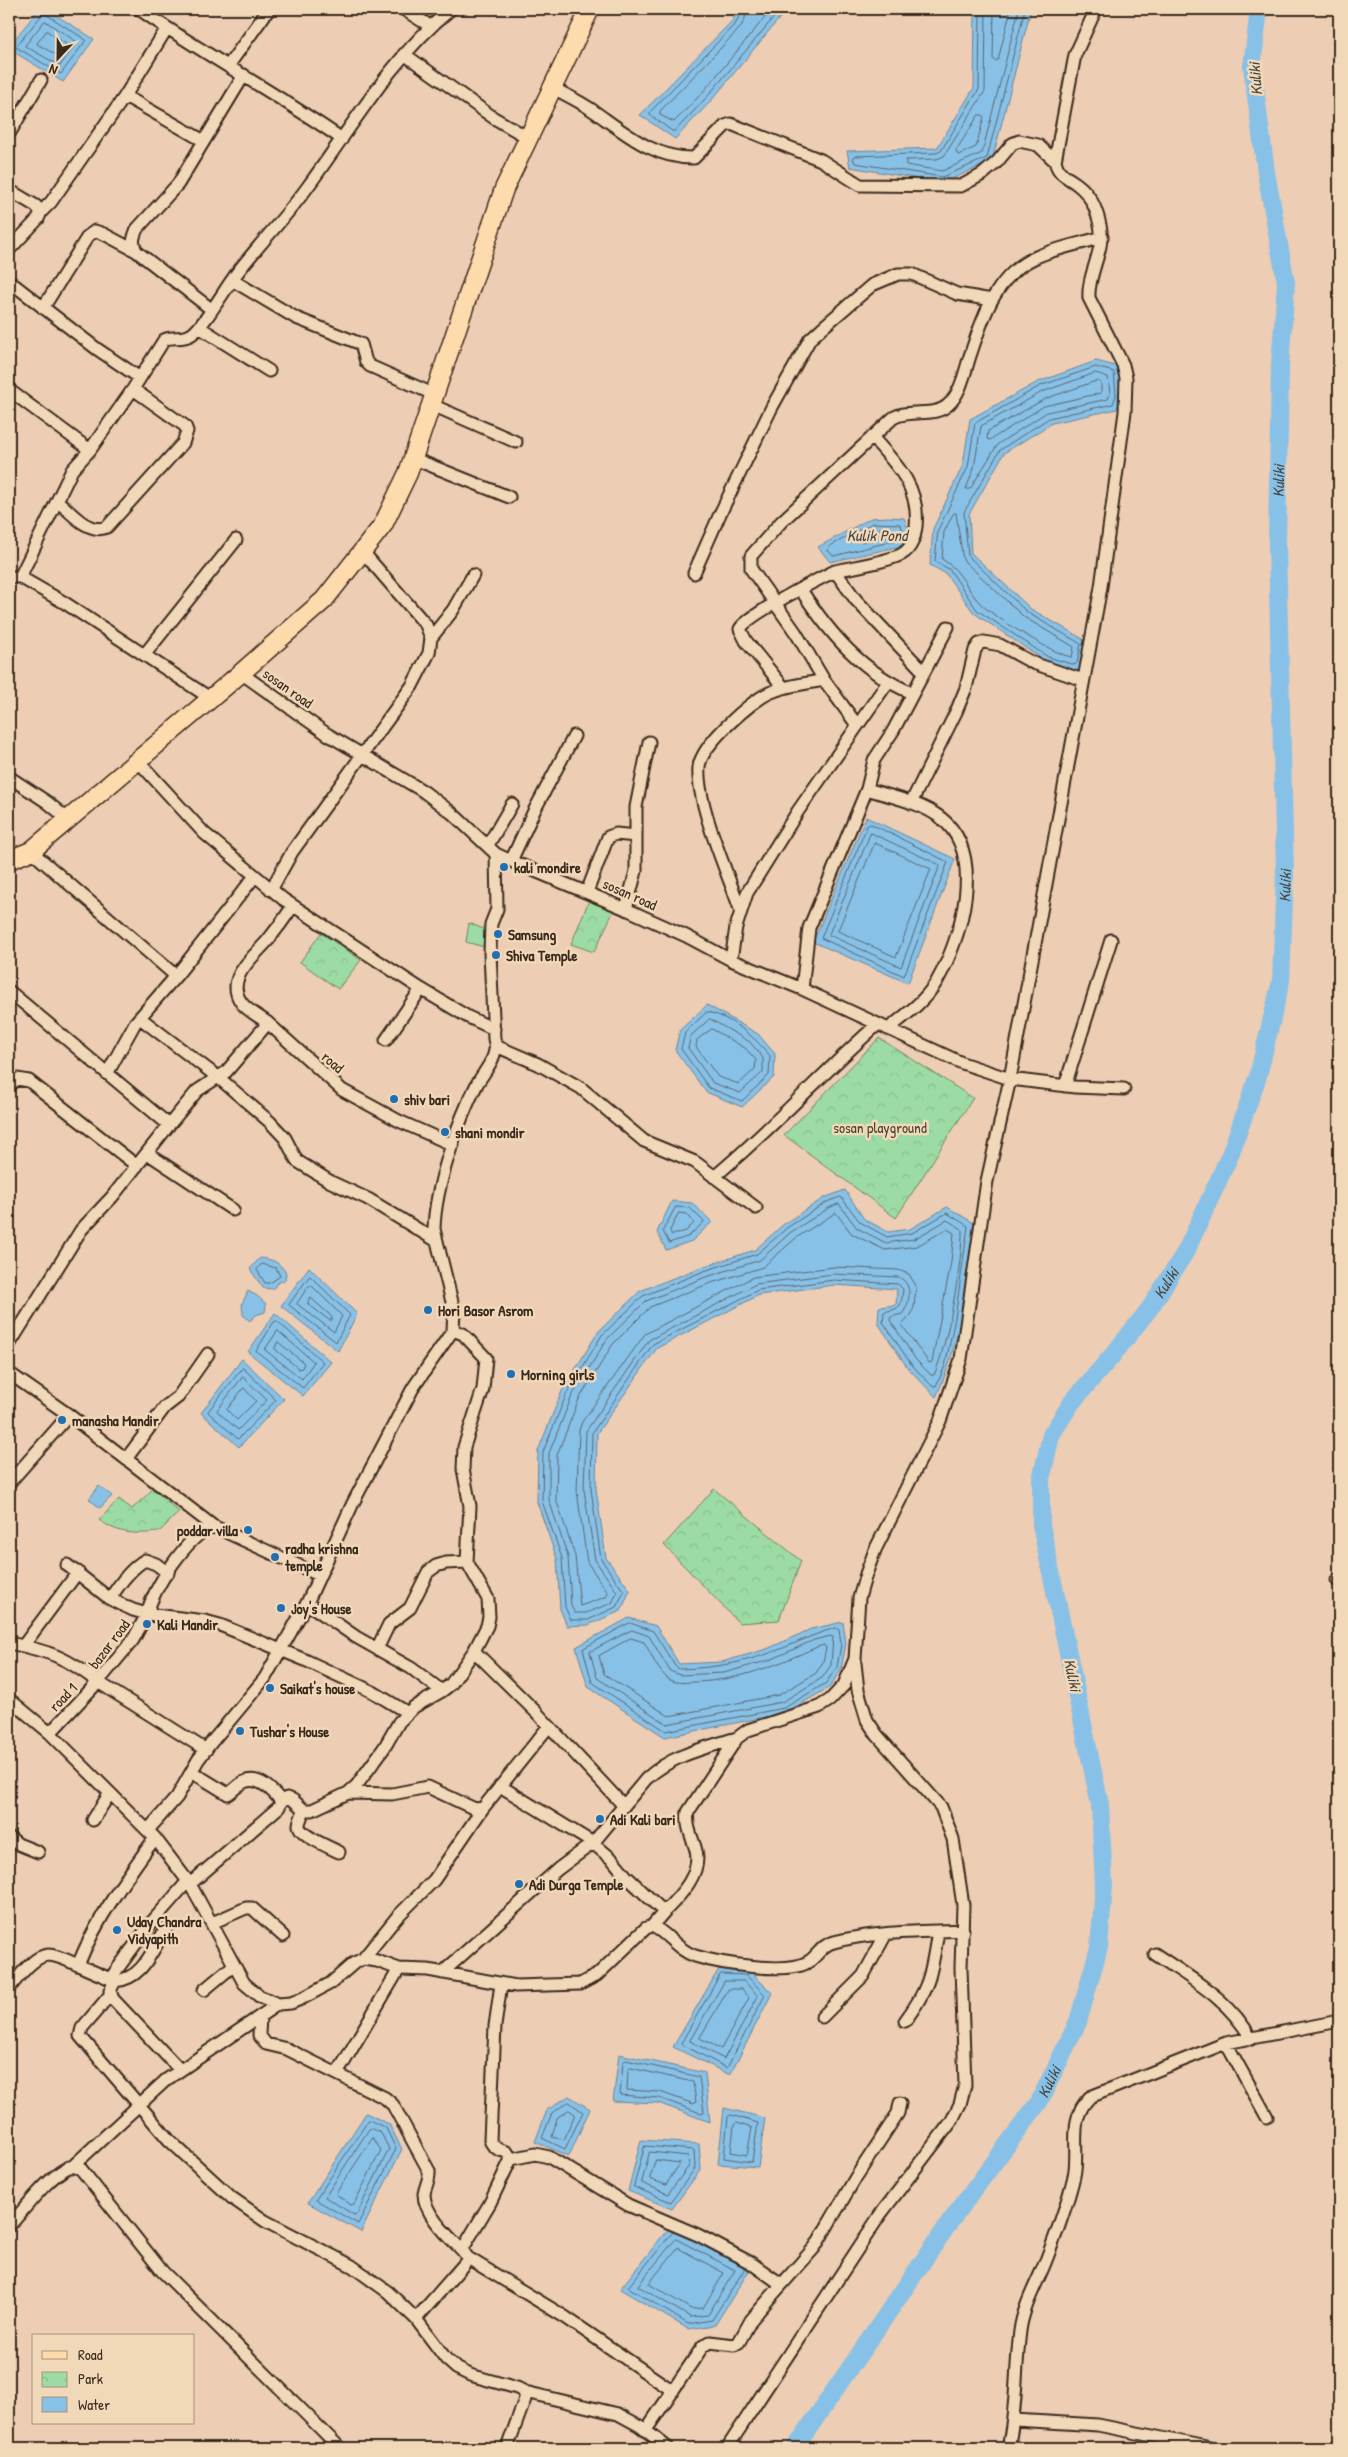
<svg xmlns="http://www.w3.org/2000/svg" width="1348" height="2457" viewBox="0 0 1348 2457" font-family="'Patrick Hand',sans-serif">
<style>
.green{fill:#9cdca4;stroke:#6c8361}
.park{fill:url(#park-crowns);stroke:#6c8361}
.water{fill:#88c1e7;stroke:#698597}
.lines{fill:none;stroke-linecap:round;stroke-linejoin:round}
.shore{stroke:#5a666e;stroke-width:1}
.river{stroke:#88c1e7;stroke-width:18}
.minor-casing{stroke:#3b2a1e;stroke-width:15}
.primary-casing{stroke:#3b2a1e;stroke-width:21}
.minor{stroke:#f1d8b9;stroke-width:11}
.primary{stroke:#fedbac;stroke-width:18}
.poi-dot{fill:#1f6fb2;stroke:#f1d8b9;stroke-width:2}
.labels{text-anchor:middle;dominant-baseline:central;stroke-width:5;stroke-linejoin:round;paint-order:stroke}
.street-label{font-size:15px;fill:#3b2a1e;stroke:#f1d8b9}
.poi-label{font-size:15px;font-weight:bold;fill:#3b2a1e;stroke:#f1d8b9;text-anchor:start}
.park-label{font-size:15px;fill:#4a4532;stroke:#f1d8b9}
.water-label{font-size:16px;font-style:italic;fill:#4a4846;stroke:#f1d8b9}
</style>
<defs>
<pattern id="park-crowns" width="20" height="18" patternUnits="userSpaceOnUse" patternTransform="scale(1.25)"><rect width="20" height="18" fill="#9cdca4"/><path d="M2 6a3 3 0 1 1 6 0M12 15a3 3 0 1 1 6 0" fill="none" stroke="#87bd8d"/></pattern>
</defs>
<rect width="100%" height="100%" fill="#edcdb4"/>
<filter id="ink" filterUnits="userSpaceOnUse"><feTurbulence type="fractalNoise" baseFrequency=".02" numOctaves="2"/><feDisplacementMap in="SourceGraphic" scale="10" xChannelSelector="R" yChannelSelector="G"/><feConvolveMatrix kernelMatrix="1 2 1 2 8 2 1 2 1" color-interpolation-filters="sRGB"/></filter>
<g filter="url(#ink)">
<!-- green -->
<path class="green" d="M469,923L486,930L488,948L466,942Z"/>
<!-- park -->
<path class="park" d="M590,898L615,908L594,952L571,944Z
M321,933L361,960L338,989L300,962Z
M879,1038L973,1098L896,1218L784,1135Z
M153,1489L179,1512L159,1532C135,1534 120,1535 99,1520L119,1499L132,1509Z
M714,1489L801,1561L779,1620L739,1623L664,1545Z"/>
<!-- water -->
<path class="water" d="M39,9H46L94,39L63,82L9,49V46Z
M738,9H787L711,101L675,139L640,115L733,20Z
M975,9H1031L992,161L943,183L850,167L847,151L937,148L974,88Z
M1096,361L1119,367L1121,395L1117,409L1052,423L1004,453L969,514L971,553L1031,609L1088,642L1080,672L1045,661L974,613L946,574L930,565L933,529L963,465L970,419L1038,382Z
M888,517L904,518L908,529L906,542L901,546L830,562L818,547L871,518Z
M866,817L955,859L908,983L813,942Z
M707,1005L758,1034L775,1054L774,1077L742,1107L706,1092L675,1050L680,1030Z
M845,1190L864,1219L888,1232L910,1229L947,1207L974,1223C968,1282 961,1343 936,1397L907,1367L878,1323L879,1307L896,1305L897,1289L834,1285L759,1295L657,1348L597,1433L596,1489L606,1558L630,1590L621,1611L588,1625L567,1626L560,1609L557,1559L537,1502L538,1451L562,1391L598,1332L640,1291L702,1267L755,1250L785,1223L824,1198Z
M672,1201L692,1203L712,1222L692,1241L666,1250L657,1232Z
M260,1258C273,1259 279,1262 286,1273L285,1280L277,1283L273,1289L263,1288L250,1269Z
M309,1267L357,1314L338,1351L281,1306Z
M248,1291L257,1296L266,1304L265,1312L256,1315L250,1321L243,1315L242,1304Z
M275,1313L331,1362L303,1396L248,1352Z
M242,1359L284,1399L239,1447L201,1413Z
M99,1486L112,1496L100,1508L89,1499Z
M629,1618L656,1626L679,1664L722,1662L767,1649L811,1629L843,1622L846,1644L841,1669L830,1687L785,1713L665,1737L588,1687L576,1647Z
M719,1969L749,1970L772,1993L730,2075L673,2047Z
M619,2054L705,2073L710,2122L658,2103L613,2101Z
M569,2096L590,2109L569,2156L535,2142L547,2110Z
M724,2108L765,2118L758,2167L718,2164Z
M366,2113L389,2124L402,2149L361,2232L308,2203Z
M641,2140L699,2144L701,2169L672,2209L628,2191Z
M672,2224L752,2266L715,2325L688,2329L620,2289Z"/>
<g class="lines">
<!-- shore -->
<path class="shore" d="M742,9L736,23L650,112V115L672,131H675L707,97L781,9
M749,9L741,27L660,111V115L674,122L702,93L772,9
M980,9L979,89L941,151L936,153L855,156L853,158L855,163L942,177L987,158L1025,9
M986,9L985,91L944,156L937,159L906,160V165L942,171L982,153L1019,9
M994,9L993,59L996,61L998,60L1011,9
M44,13L86,40L61,74L16,47Z
M45,21L77,42L60,66L25,46Z
M47,31L66,44L58,56L37,44Z
M979,115H982L984,117L976,147L958,155L956,151Z
M1096,367L1114,372L1116,395L1113,404L1049,418L1000,450L964,512L968,556L1028,613L1081,644L1077,663L1075,665L1048,657L977,610L950,570L935,561L938,530L968,467L975,423L1040,386Z
M1096,373L1108,377L1110,394L1108,399L1047,412L998,444L970,489H966L974,468L981,426L1042,392Z
M1097,381L1101,383V393L1044,406L990,440L987,439L988,431L1045,399Z
M956,513L963,560L1024,617L1074,647L1072,657C1056,656 995,617 982,605C966,590 963,571 942,559L944,532L953,514Z
M873,523L900,524L903,530L901,539L834,556L828,551L829,547Z
M875,529H894L896,532L894,536L860,542L861,539Z
M871,824L948,862L904,976L821,938L867,826Z
M871,833L940,865L901,967L829,935Z
M875,843L931,869L896,957L838,931Z
M707,1012C730,1016 756,1038 770,1056L769,1075L742,1101L709,1088L681,1049L685,1033Z
M710,1019L750,1042L763,1058V1072L740,1093L713,1083L688,1048L691,1036Z
M712,1029L745,1048L756,1060L755,1069L739,1084L718,1077L696,1047L697,1040Z
M841,1197L860,1222L887,1237L912,1233L947,1213L968,1226L955,1318L945,1366L936,1386H932L911,1364L883,1322L884,1312C902,1308 901,1307 903,1289L898,1284L834,1280L758,1290L653,1344L592,1433L591,1489L601,1559L624,1592L616,1607L588,1620H571L565,1607L562,1558L542,1501L543,1452L567,1393L602,1335L643,1296L704,1271L757,1254L788,1227L827,1202Z
M839,1204L857,1228L886,1243L914,1239L947,1220L962,1229C963,1260 947,1347 934,1375H931L916,1360L890,1320L891,1317L902,1314C911,1303 913,1282 898,1277L833,1274L756,1284L649,1340L586,1431L584,1490L595,1560L617,1592L612,1603L586,1613H575L571,1606L568,1557L549,1500V1453L572,1396L607,1339L646,1301L706,1277L760,1260L791,1232L829,1208Z
M676,1207L690,1208L704,1222L689,1236L669,1243L663,1231Z
M679,1213L687,1214L694,1223L686,1231L672,1235L670,1231Z
M836,1213L852,1234L885,1250L917,1246L947,1229L954,1233L951,1262L932,1362L929,1363L902,1325L911,1315L914,1307L916,1286L909,1274L898,1270L834,1267L753,1277L645,1334L582,1422L579,1430L577,1491L587,1562L608,1593L606,1597L580,1606L575,1556L556,1499L557,1455L579,1399L613,1344L650,1307L708,1284L763,1267L796,1238Z
M262,1264L276,1268L280,1276L270,1283H265L257,1270Z
M310,1276L350,1315L336,1342L289,1305Z
M309,1286H312L342,1316L334,1332L297,1304Z
M310,1297L332,1317V1320H329L308,1304Z
M277,1321L323,1362L303,1388L256,1351L274,1322Z
M278,1331L314,1362L302,1379L265,1350Z
M278,1342L304,1363L302,1368L299,1369L275,1349Z
M243,1368L276,1400L238,1439L208,1412Z
M243,1377L267,1400L238,1430L217,1411Z
M244,1388L256,1401L237,1420L227,1410Z
M630,1623L653,1631L675,1666L679,1669C711,1668 737,1664 767,1654C792,1646 809,1635 836,1628L839,1630L841,1644L837,1667L826,1683L784,1708L666,1731L592,1682L583,1649Z
M632,1630L649,1636L670,1671L680,1675L724,1673L770,1660L814,1640L831,1636L833,1637L831,1665L822,1678L782,1702L667,1724L597,1678L590,1652Z
M631,1638L644,1642C651,1653 658,1673 670,1680C678,1684 688,1682 696,1682C742,1680 776,1665 817,1647L824,1645L826,1648L823,1662L816,1673L779,1695L669,1716L604,1674L599,1656Z
M721,1974L746,1975L765,1995L727,2068L681,2044Z
M725,1981H744L758,1996L724,2059L690,2041Z
M729,1989H741L749,1998L721,2049L700,2038Z
M626,2060L699,2077L704,2112L701,2113L659,2098L620,2095L623,2063Z
M631,2068L693,2082L696,2102L694,2104L660,2092L627,2090L628,2070Z
M569,2102L583,2112L565,2149L542,2138L552,2113Z
M569,2110L575,2114L564,2140L552,2137L557,2118Z
M731,2115L758,2123L752,2162L724,2158L728,2117Z
M369,2120L386,2128L396,2149L358,2224L316,2200Z
M737,2123L752,2128L747,2155L731,2152L734,2125Z
M372,2129L381,2133L389,2149L357,2214L354,2215L325,2197L369,2129Z
M373,2138L381,2150L354,2204L351,2205L336,2194Z
M645,2146L694,2150L695,2168L671,2202L634,2187Z
M650,2152L688,2156L689,2166L668,2194L642,2183Z
M656,2160L680,2163L666,2185L650,2179Z
M673,2232L628,2287L688,2324L712,2320L744,2270V2267
M676,2239L735,2270L708,2315L690,2317L638,2286Z
M678,2248L724,2273L703,2308L691,2309L649,2284Z"/>
<!-- river -->
<path class="river" id="s1" d="M795,2448L950,2222L1039,2102L1078,2022L1099,1947L1104,1886L1100,1805L1041,1525V1480L1051,1435L1072,1402L1112,1356L1150,1308L1186,1251L1230,1155L1258,1076L1281,981L1285,874L1277,546L1280,366L1286,283L1266,172L1252,66L1259,9"/>
<defs>
<path id="minor" d="M139,9C205,55 276,93 342,139
M403,9L430,26
M404,54L494,118L527,137
M228,66L269,9
M551,87C566,95 581,102 595,112C625,133 655,159 694,158L725,126L731,124L821,160L860,185L961,186L983,174L997,162L1012,144L1019,141L1038,145L1055,161
M125,96L167,28
M9,134L41,80
M9,190L36,206L41,212L38,219L9,250
M41,212L51,202L125,96L204,141
M232,280L296,318L361,344L366,362L370,366L433,394
M9,281L97,349L140,378
M43,308L88,236L95,231L104,234L136,251
M211,309L136,251C132,242 133,238 137,229L178,184L244,75
M199,327L269,371
M9,390L90,450
M430,404L516,442
M412,458L509,497
M58,501C70,512 89,535 107,527L183,443L187,431L185,426L133,389
M835,571C852,567 888,562 902,554C911,549 915,537 916,527C920,487 897,465 872,437
M694,573L720,514L772,407L810,339L822,328L872,285L898,274H912L957,294L992,300
M9,577H20L65,603L210,698
M20,577L72,470L90,450L133,389L164,340C173,335 182,341 192,334C204,326 226,287 237,273C260,243 287,216 309,185C353,125 392,57 451,9
M801,590C830,634 862,672 912,693
M431,638L453,610L473,575
M145,654L236,540
M241,673L327,734L423,791L452,813L496,854L511,861L626,909L686,936L731,960L802,989L962,1063L1010,1079L1075,1087L1124,1089
M784,688L746,641L740,629C749,614 815,581 835,571L856,600L923,671
M857,725L824,680L796,633L751,569V556L781,522L893,418C909,408 934,418 948,405C962,392 965,370 971,353C983,316 997,274 1036,257C1056,248 1080,244 1102,237
M138,761L204,833L283,899L421,989L468,1017L494,1029
M9,777L47,802L69,820
M911,803L956,712L966,688L975,650L979,644L984,642L1000,645L1033,663L1083,680
M488,845L512,804
M31,851L176,976
M511,861L534,811L574,736
M271,890L292,852L412,686L429,653L431,638L426,625L363,552
M587,892L608,837L616,834L636,836
M626,909L636,871V807L649,742
M740,909C728,874 696,803 699,767C701,745 750,702 769,693C786,685 806,684 824,680
M731,960L736,927L747,893L798,811L888,682
M802,989L809,928L867,789
M9,991L169,1125L112,1197L81,1230L9,1345
M140,1018L219,1078L270,1122L285,1138L297,1161L331,1182L368,1199L437,1241
M268,1023C260,1017 246,1010 241,1002C224,978 255,956 268,940C277,929 285,918 293,906
M888,1029C906,1015 925,1001 937,981C961,939 987,854 941,818C920,802 892,797 867,789L874,760L893,731L948,627
M386,1040L421,989
M496,1046L538,1064L581,1088L644,1141L695,1162L756,1208
M107,1074L135,1023L176,976L255,876
M9,1085L17,1079L29,1081L137,1166
M1065,1086L1111,940
M169,1125L197,1091L226,1072L268,1023L342,1090L399,1121L453,1145
M147,1153L233,1210
M714,1177C772,1129 822,1073 878,1024
M453,1330L463,1334L486,1358L483,1389L464,1447L463,1469L470,1506L467,1562L488,1599L489,1617L487,1626L474,1651L537,1713L624,1806
M9,1373L69,1415L213,1526L319,1575
M126,1459L165,1407L178,1397L208,1354
M9,1483L69,1415
M213,1526C187,1536 154,1587 147,1614L205,1621L220,1625L305,1660L373,1692L408,1713
M67,1565L110,1599
M1337,1580H1339
M307,1603L356,1637L411,1668L442,1691L451,1684L474,1651
M9,1643C49,1651 66,1657 98,1682L133,1640L147,1614L133,1610L110,1599C118,1586 131,1568 145,1560L156,1564L168,1573
M23,1646L78,1572
M377,1649L389,1624L410,1608L428,1572L436,1566L446,1563L467,1562
M9,1699L50,1733L155,1838L190,1884L244,1983L259,1996L278,2004L291,2003L303,1998L331,1983L354,1963L363,1959L377,1961L399,1969L428,1970L516,1986L580,1984L597,1975L646,1928L652,1926C668,1933 677,1950 695,1956C718,1963 787,1975 808,1962C818,1956 821,1945 834,1942C876,1931 920,1932 963,1930
M50,1733L98,1682L206,1750
M500,1786L593,1843L613,1860L626,1876L664,1912L652,1926
M348,1793L392,1794L428,1787L475,1809L483,1808L549,1726
M281,1801L287,1798L293,1800L304,1810H312L348,1793L357,1785L384,1748L399,1722L414,1707L442,1691
M304,1810C303,1814 299,1821 299,1825C299,1835 331,1848 339,1852
M93,1820L110,1793
M148,1830L177,1797L198,1760L210,1744L265,1678L307,1603L353,1503L413,1388L453,1330L454,1310L434,1229C435,1187 458,1121 477,1084C485,1070 500,1055 494,1039L490,953L491,924L497,909L496,854
M9,1837L18,1844L38,1852
M190,1884L279,1807L281,1801C273,1791 259,1775 244,1782C238,1785 234,1790 228,1794L192,1772
M664,1912C680,1896 704,1872 695,1847C691,1835 686,1825 688,1812L737,1738L748,1730L819,1707L830,1700L844,1685L855,1659L859,1598L866,1574L875,1550L940,1421L961,1359L987,1181L1010,1079L1101,587L1125,412L1126,378L1123,365L1089,298C1087,274 1106,249 1100,225C1097,211 1090,194 1078,185C1067,176 1059,176 1055,161L1075,55L1096,9
M212,1923L246,1908H252L283,1936
M1155,1954C1190,1978 1231,2000 1251,2039
M363,1959L397,1917L434,1880L483,1808
M78,1965L115,1981L110,1991L113,1999L180,2070
M442,1973L558,1869L593,1843L646,1779C672,1755 704,1748 737,1738
M110,1979L151,1923L188,1881
M115,1981C144,1979 152,1949 167,1927
M9,1988C18,1978 33,1956 48,1955C57,1955 69,1961 78,1965C97,1918 126,1878 155,1838
M204,1990L234,1965
M110,1995L82,2028L80,2036L169,2140L232,2198L265,2221L352,2266L388,2292L416,2319L446,2359L456,2368L470,2375L517,2388L525,2392V2399L507,2448
M260,2016L259,2035L266,2044L287,2049L385,2098L393,2105L429,2171C430,2180 425,2186 424,2194C424,2214 449,2237 462,2250
M822,2017L863,1976L886,1934
M905,2021C931,1986 931,1973 938,1931
M1226,2043L1267,2117
M337,2074L399,1969
M511,2159L535,2154L549,2157L628,2205L698,2235L751,2263L781,2284
M73,2166L166,2080L278,2004
M9,2226C25,2209 46,2179 67,2168C72,2165 76,2167 81,2169L162,2271L340,2448
M468,2258L565,2317L673,2391
M416,2319L465,2263L468,2258L462,2250L490,2203L511,2159L507,2152C499,2150 493,2148 490,2140L495,2026L501,1984
M525,2392L618,2414L640,2426L668,2448
M1014,2420L1098,2425L1211,2448
M646,2430L703,2346L710,2342L734,2345L739,2342L751,2320L768,2300L815,2247L856,2177L898,2113L900,2103
M727,2448L880,2215L951,2122L960,2104L965,2085L961,1968L963,1905L953,1839L941,1807L877,1735L867,1720L858,1690L855,1663
M1008,2448C1017,2409 1015,2370 1020,2331C1023,2307 1036,2285 1045,2263C1056,2235 1067,2206 1074,2176C1080,2149 1067,2119 1090,2097L1226,2043L1339,2021"/>
<path id="primary" d="M9,860L31,851L241,673L324,600L383,525L408,473L504,189L590,9"/>
</defs>
<!-- minor casing -->
<use href="#minor" class="minor-casing"/>
<!-- primary casing -->
<use href="#primary" class="primary-casing"/>
<!-- minor -->
<use href="#minor" class="minor"/>
<!-- primary -->
<use href="#primary" class="primary"/>
</g>
</g>
<!-- markers -->
<g class="poi-dot">
<circle cx="504" cy="867" r="5"/>
<circle cx="498" cy="934" r="5"/>
<circle cx="496" cy="955" r="5"/>
<circle cx="394" cy="1099" r="5"/>
<circle cx="445" cy="1132" r="5"/>
<circle cx="428" cy="1310" r="5"/>
<circle cx="511" cy="1374" r="5"/>
<circle cx="62" cy="1420" r="5"/>
<circle cx="248" cy="1530" r="5"/>
<circle cx="275" cy="1557" r="5"/>
<circle cx="281" cy="1608" r="5"/>
<circle cx="147" cy="1624" r="5"/>
<circle cx="270" cy="1688" r="5"/>
<circle cx="240" cy="1731" r="5"/>
<circle cx="600" cy="1819" r="5"/>
<circle cx="519" cy="1884" r="5"/>
<circle cx="117" cy="1930" r="5"/>
</g>
<g class="labels">
<!-- street labels -->
<g class="street-label">
<text transform="translate(288 688) rotate(35)">sosan road</text>
<text transform="translate(630 894) rotate(24)">sosan road</text>
<text transform="translate(333 1062) rotate(41)">road</text>
<text transform="translate(109 1644) rotate(-53)">bazar road</text>
<text transform="translate(63 1697) rotate(-46)">road 1</text>
</g>
<!-- poi labels -->
<g class="poi-label">
<text x="514" y="867">kali mondire</text>
<text x="508" y="934">Samsung</text>
<text x="506" y="955">Shiva Temple</text>
<text x="404" y="1099">shiv bari</text>
<text x="455" y="1132">shani mondir</text>
<text x="438" y="1310">Hori Basor Asrom</text>
<text x="521" y="1374">Morning girls</text>
<text x="72" y="1420">manasha Mandir</text>
<text x="238" y="1530" text-anchor="end">poddar villa</text>
<text x="285" y="1548">radha krishna<tspan x="285" dy="17">temple</tspan></text>
<text x="291" y="1608">Joy's House</text>
<text x="157" y="1624">Kali Mandir</text>
<text x="280" y="1688">Saikat's house</text>
<text x="250" y="1731">Tushar's House</text>
<text x="610" y="1819">Adi Kali bari</text>
<text x="529" y="1884">Adi Durga Temple</text>
<text x="127" y="1921">Uday Chandra<tspan x="127" dy="17">Vidyapith</tspan></text>
</g>
<!-- park labels -->
<g class="park-label">
<text x="880" y="1127">sosan playground</text>
</g>
<!-- water labels -->
<g class="water-label">
<text transform="translate(1255 79) rotate(-94)">Kuliki</text>
<text stroke="none"><textPath href="#s1" startOffset="2126">Kuliki</textPath></text>
<text x="877" y="535">Kulik Pond</text>
<text stroke="none"><textPath href="#s1" startOffset="1721">Kuliki</textPath></text>
<text stroke="none"><textPath href="#s1" startOffset="1301">Kuliki</textPath></text>
<text transform="translate(1073 1675) rotate(78)">Kuliki</text>
<text stroke="none"><textPath href="#s1" startOffset="446">Kuliki</textPath></text>
</g>
</g>
<!-- margin -->
<rect width="1348" height="2457" fill="none" stroke="#f1d8b9" stroke-width="30"/>
<rect x="15" y="15" width="1318" height="2427" fill="none" stroke="#3b2a1e" stroke-width="2" filter="url(#ink)"/>
<!-- legend -->
<rect x="32" y="2334" width="162" height="90" fill="#f1d8b9" stroke="#a8927b"/>
<rect x="42" y="2351" width="25" height="8" fill="#fedbac" stroke="#a8927b"/>
<text x="78" y="2360" font-size="15" fill="#3b2a1e">Road</text>
<rect x="42" y="2372" width="25" height="15" fill="url(#park-crowns)" stroke="#a8927b"/>
<text x="78" y="2384" font-size="15" fill="#3b2a1e">Park</text>
<rect x="42" y="2397" width="25" height="15" fill="#88c1e7" stroke="#a8927b"/>
<text x="78" y="2410" font-size="15" fill="#3b2a1e">Water</text>
<!-- north arrow -->
<g transform="translate(58 58) rotate(202)" stroke="#f1d8b9" stroke-width="4" paint-order="stroke">
<path d="M0-4L9 19L0 12L-9 19Z" fill="#3b2a1e"/>
<text y="-8" font-size="14" font-weight="bold" text-anchor="middle" fill="#3b2a1e">N</text>
</g>
</svg>
